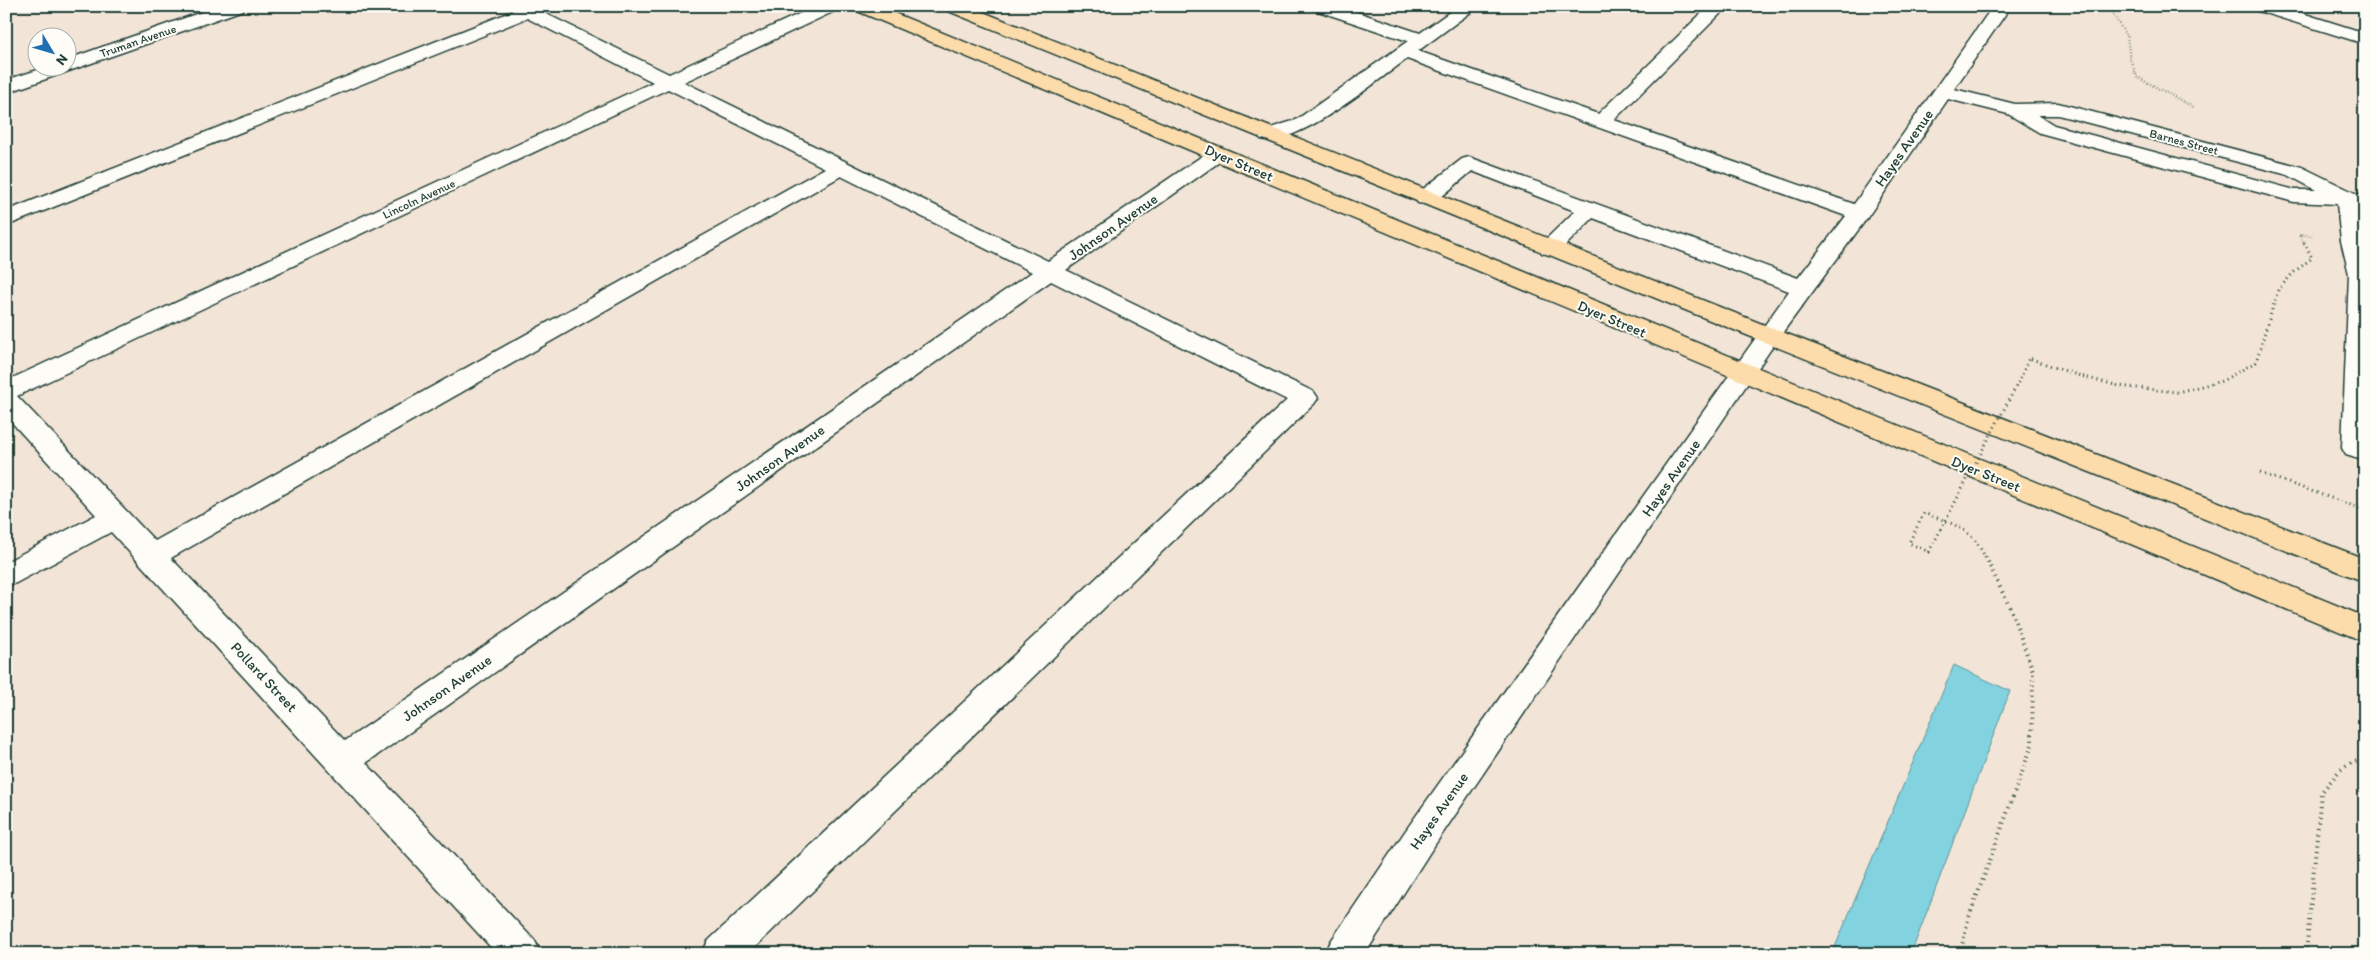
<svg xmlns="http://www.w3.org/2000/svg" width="2371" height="960" viewBox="0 0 2371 960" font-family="Itim,sans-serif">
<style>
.water{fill:#83d2df;stroke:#5b969b}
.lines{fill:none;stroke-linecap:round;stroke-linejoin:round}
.minor-casing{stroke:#1f3d34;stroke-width:3}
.major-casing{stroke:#1f3d34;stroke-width:3}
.path-far2{stroke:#1f3d34;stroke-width:2.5;stroke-dasharray:0.5 2.5;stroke-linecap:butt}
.path-far1{stroke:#1f3d34;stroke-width:3;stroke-dasharray:1 4;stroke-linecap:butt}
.path{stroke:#1f3d34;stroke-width:4;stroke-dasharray:1 4.5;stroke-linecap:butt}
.minor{fill:#fdfcf7;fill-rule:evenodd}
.major{fill:#fddcac;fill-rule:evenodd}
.path-bridge{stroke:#1f3d34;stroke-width:3;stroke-dasharray:1 4;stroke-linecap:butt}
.labels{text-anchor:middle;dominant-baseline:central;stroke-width:4;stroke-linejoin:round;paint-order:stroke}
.far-street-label{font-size:12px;fill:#1f3d34;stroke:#fdfcf7}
.street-label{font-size:15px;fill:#1f3d34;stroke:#fdfcf7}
</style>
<rect width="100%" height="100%" fill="#f2e5d7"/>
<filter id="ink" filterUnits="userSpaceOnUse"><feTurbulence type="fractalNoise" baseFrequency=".02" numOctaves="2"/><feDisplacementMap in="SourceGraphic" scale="10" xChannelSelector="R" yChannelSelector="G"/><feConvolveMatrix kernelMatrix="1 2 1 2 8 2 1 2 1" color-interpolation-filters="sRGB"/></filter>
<g filter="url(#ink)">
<!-- water -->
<path class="water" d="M1954,665L2010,691L1911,954H1832Z"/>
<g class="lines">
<defs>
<path id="minor" d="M219,6H246L243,10L6,93V80L44,68H68V59Z
M507,6H530L669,74L816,6H840L837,10L684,82L1048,261L1211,150L1218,148L1225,150L1228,154L1225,158L1066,270L1314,392L1318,398L1314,404L748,954H702L708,941L1287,400L1051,281L366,763L535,941L541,954H497L111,532L16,583L6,586V562L96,515L6,416V381L653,82L527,18L6,226V211L513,11ZM668,89L825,168L155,541L17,396ZM841,176L1032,272L345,741L171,558Z
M1312,6H1339L1420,33L1458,6H1479L1418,51L1598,114L1709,6H1728L1614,120L1854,204L1993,6H2011L1954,89L2015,104L2058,103L2302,167L2355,193L2365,196V209L2359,208L2365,246V461L2346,455L2342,448L2349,274L2341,241L2337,204L2294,202L2040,133L2008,114L1948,99L1867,218L1777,340L1430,852L1365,954H1325L1331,941L1406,830L1789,291L1593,218L1558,253L1550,255L1542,253L1539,248L1542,243L1575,211L1472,171L1434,203L1426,204L1418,203L1415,198L1418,193L1462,159L1469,157L1798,278L1846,216L1407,59C1376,81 1297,148 1261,139L1258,135L1261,131L1296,120L1408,41L1315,10ZM2038,115H2058L2288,175L2316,190H2295L2054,125Z
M2252,6H2280L2365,33V44L2255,10Z"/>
<path id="major" d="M852,6H877L2365,617V642L855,10Z
M943,6H968L1777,330L2365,559V582L1759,340L946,10Z"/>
</defs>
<!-- minor casing -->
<use href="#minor" class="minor-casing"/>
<!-- major casing -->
<use href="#major" class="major-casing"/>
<!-- path-far2 -->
<path class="path-far2" d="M2108,6L2127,37L2130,59L2137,77L2195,108
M2304,244L2299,234L2312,236"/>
<!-- path-far1 -->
<path class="path-far1" d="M2020,379L2029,358L2077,375L2119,386L2177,392L2222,381L2256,362L2278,290L2293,273L2312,258L2304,242
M2260,473L2365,510
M1941,529L1929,552L1909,543L1924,513C1953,524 1971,527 1985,557"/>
<!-- path -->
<path class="path" d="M1960,954L1968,920L2032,745L2033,671L2011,610L1985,556
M2306,954L2321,793L2339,771L2351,763L2365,759"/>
<!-- minor -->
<use href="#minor" class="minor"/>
<!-- major -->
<use href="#major" class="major"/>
<!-- path-bridge -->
<path class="path-bridge" d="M1941,529L2020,379"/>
</g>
</g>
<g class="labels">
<!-- far-street labels -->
<g class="far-street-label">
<text transform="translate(138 41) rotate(-19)">Truman Avenue</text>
<text transform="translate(2184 142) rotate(15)">Barnes Street</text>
<text transform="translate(419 199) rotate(-25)">Lincoln Avenue</text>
</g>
<!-- street labels -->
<g class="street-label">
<text transform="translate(1904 148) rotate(-55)">Hayes Avenue</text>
<text transform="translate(1239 163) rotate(23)">Dyer Street</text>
<text transform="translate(1113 227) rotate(-35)">Johnson Avenue</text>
<text transform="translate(1612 319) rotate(23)">Dyer Street</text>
<text transform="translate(780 458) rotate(-35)">Johnson Avenue</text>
<text transform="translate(1986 474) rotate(22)">Dyer Street</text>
<text transform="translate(1671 478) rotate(-55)">Hayes Avenue</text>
<text transform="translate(264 677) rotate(47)">Pollard Street</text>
<text transform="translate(447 688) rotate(-35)">Johnson Avenue</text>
<text transform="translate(1439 811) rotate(-55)">Hayes Avenue</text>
</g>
</g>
<!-- margin -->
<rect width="2371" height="960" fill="none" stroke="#fdfcf7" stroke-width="25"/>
<rect x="12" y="12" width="2346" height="935" fill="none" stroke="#1f3d34" stroke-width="2" filter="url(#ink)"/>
<!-- north arrow -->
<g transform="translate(52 52) rotate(128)"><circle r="24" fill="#fdfcf7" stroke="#a4b0a9"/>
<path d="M0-4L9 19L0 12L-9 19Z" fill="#1f6fb2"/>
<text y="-8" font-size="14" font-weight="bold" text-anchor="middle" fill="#1f3d34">N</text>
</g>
</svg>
